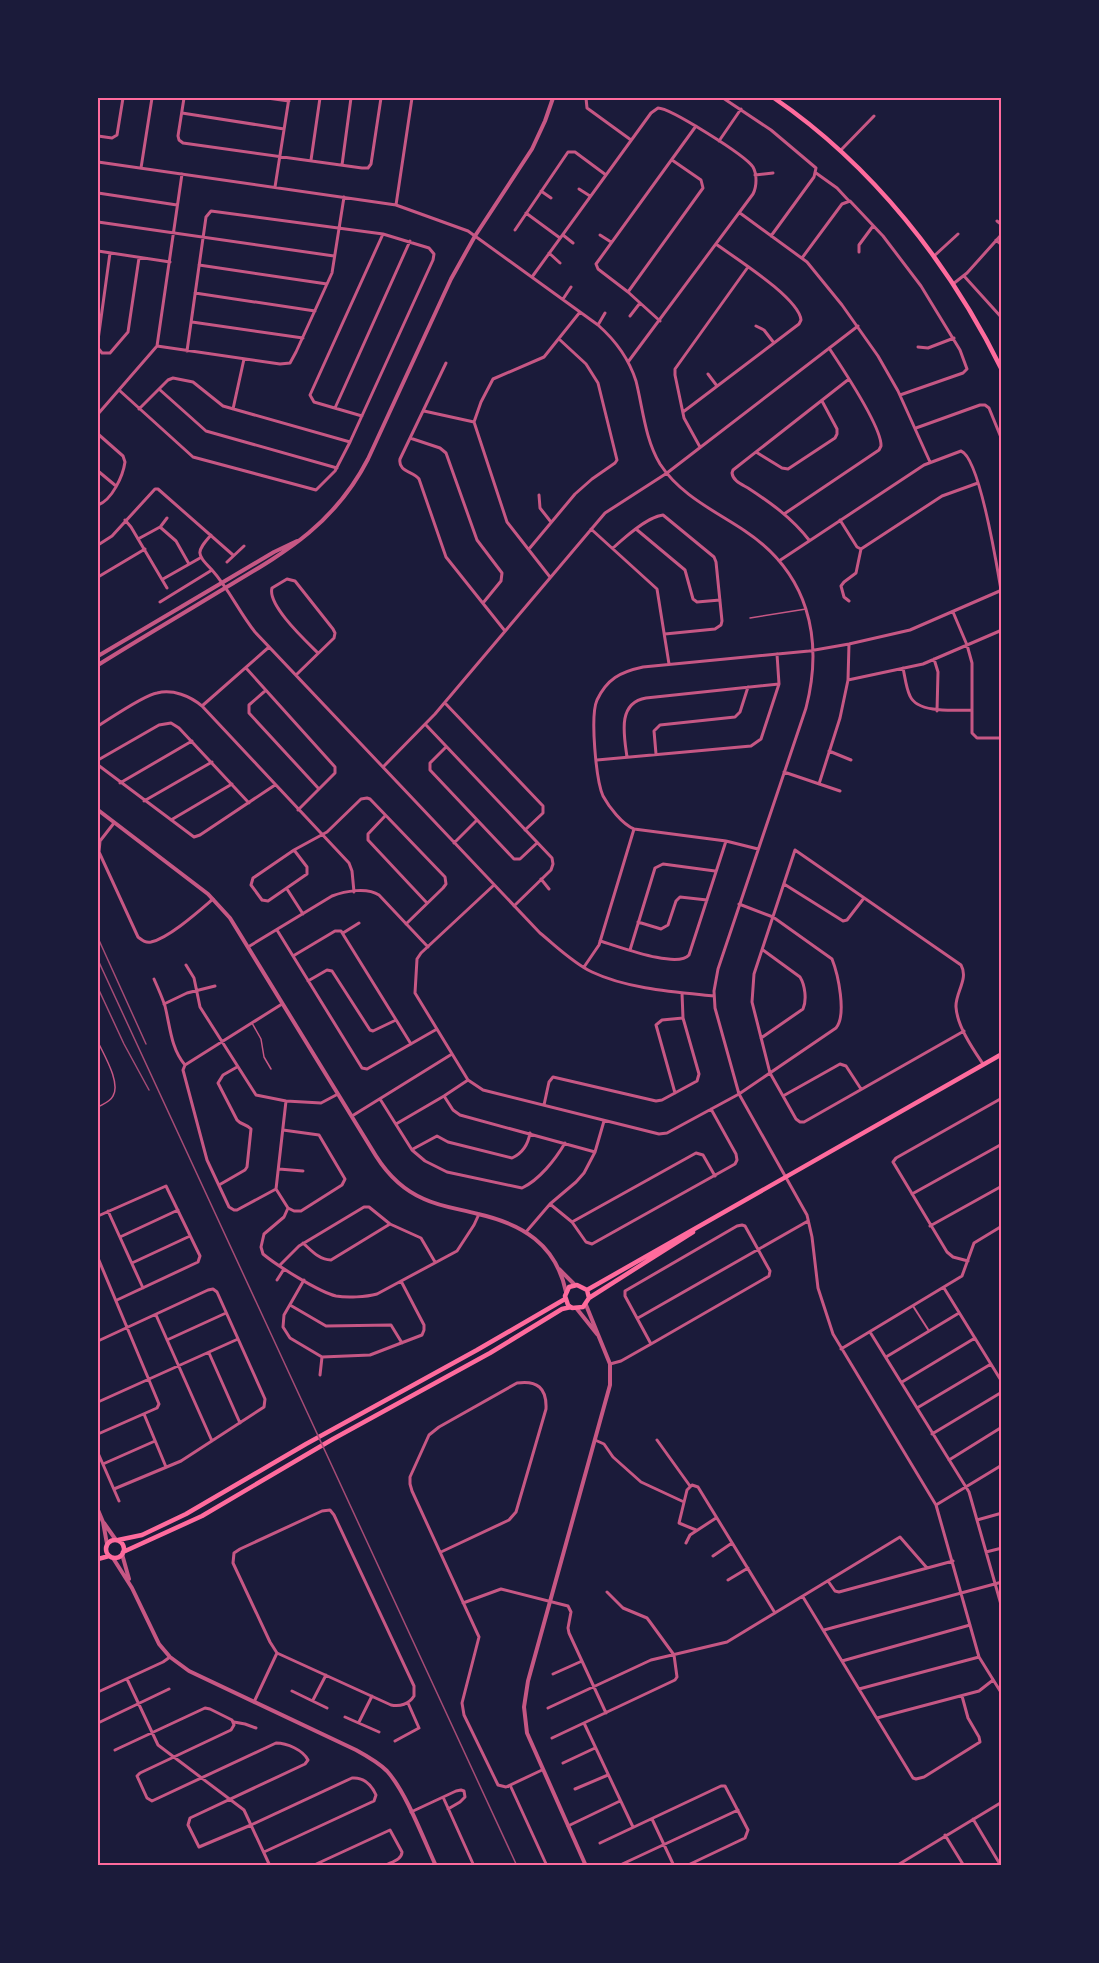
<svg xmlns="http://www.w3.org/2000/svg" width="1099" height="1963" viewBox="0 0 1099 1963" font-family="'Nunito Sans',sans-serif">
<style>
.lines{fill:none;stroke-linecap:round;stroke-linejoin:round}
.service{stroke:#c65784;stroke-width:1.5}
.pedestrian{stroke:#c65784;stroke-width:2}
.minor{stroke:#c65784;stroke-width:3}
.tertiary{stroke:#c65784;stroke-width:4}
.primary{stroke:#ff6b9d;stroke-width:4.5}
.rail{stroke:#a44b75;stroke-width:1.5}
.neatline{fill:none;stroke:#ff6b9d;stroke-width:2}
</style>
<rect width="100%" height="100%" fill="#1b1b3a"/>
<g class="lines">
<!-- service -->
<path class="service" d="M750,618L806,609
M252,1023L261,1039L264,1057L271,1069
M98,1042C104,1055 121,1083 113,1096C110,1102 103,1104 98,1107"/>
<!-- pedestrian -->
<path class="pedestrian" d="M913,1306L929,1331"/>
<!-- minor -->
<path class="minor" d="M184,98L178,136L179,140L183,143L362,168H368L371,164L381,98
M267,98L289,101
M586,98L587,108L631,140
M723,98L771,130L816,168L814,177L771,236
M182,113L284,129
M98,136L112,138L117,135L123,98
M719,141L741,109
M841,150L874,116
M311,160L320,98
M98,162L396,205L468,231L598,325C615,340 629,359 636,381C643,409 645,439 660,464C680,495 715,511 745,531C808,573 824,638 806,708L718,969L714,991L715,1008L739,1094L807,1215L812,1237L818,1288L833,1334L936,1505L979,1657L1002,1694
M342,165L351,98
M141,168L152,98
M816,173L837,188L849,201
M755,175L773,173
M275,187L289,98
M579,189L590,196
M541,191L551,198
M98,193L177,205
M396,205L412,98
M526,213L560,238
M740,213L807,262L842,305L878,356L898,391L930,462
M997,221L1002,225
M98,222L334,256
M515,230L568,152H575L606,175
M563,235L573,243
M600,235L611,242
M996,240L1002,245
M98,251L170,262
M859,252V245L873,226
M549,253L560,263
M934,256L958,234
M802,258L842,204L850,201L883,236L921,286L960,350L967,369L963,373L900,395
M199,265L327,284
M964,276L1002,318
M532,277L651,113L658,108C670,108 745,155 753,167C757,174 757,186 753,194L628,362
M953,284L967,273L1002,234
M628,292L703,188L701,180L672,160
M195,293L315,311
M563,299L571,287
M630,316L640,303
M660,321L628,292L598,269L596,264L696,126
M192,322L303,338
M598,325L605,313
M756,326L764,330L774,343
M98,340L110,253
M157,346L280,364L290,363L296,352L332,273L344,197
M918,347L928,348L954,338
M98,348L102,353H110L128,332L139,258
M446,363L400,459C398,472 413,471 419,479L446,557L505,631
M708,374L717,386
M159,389L206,431L337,468
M119,390L193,457L316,490L335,471L350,442L433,260L434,254L429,248L383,234L211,211L206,217L187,351
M335,408L410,241
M139,409L168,380L173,378L193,382L223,406L350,442
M233,409L244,359
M424,411L474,422
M683,412L799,324L801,320C799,298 735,258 716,244
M98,414L157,346L182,174
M362,416L314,402L310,395L383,234
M916,428L980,405H985L989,408L1002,440
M98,434L123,456L125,462C123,476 112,500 98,505
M410,438L440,448L446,453L477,540L502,573L501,581L483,603
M700,447L684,418L675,375V369L748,267
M756,452L782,468L788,469L835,438L837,434V429L822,401
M98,471L116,486
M539,495L540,508L551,522
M784,514L879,450L881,446C882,428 841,366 829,348
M125,520L131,527L167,588
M840,520L857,547L861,549
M161,526L167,518
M591,529L657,589L669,664
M636,529L685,570L693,599L697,602L720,600
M211,535C195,553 197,554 212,570
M138,539L160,527L176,541L189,564
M809,540C792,518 771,503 748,488C741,484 733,481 732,473L733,470L849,379
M98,545L112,536L155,489H158L233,555
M613,548C625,537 647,517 663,515L714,557L716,562L722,621L721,625L715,629L665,634
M529,549L575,494L592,479L615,463L617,460L598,383L586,364L559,339
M861,549L942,496L978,483
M779,561L924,465L961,451C980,458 997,567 1001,590
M227,562L244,546
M98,577L145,549
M550,577L507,522L474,422L481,402L493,379L544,357L580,312
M163,579L200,558
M849,601L844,597L841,586L844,582L856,573L861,549
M160,602L212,570C229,589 239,612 255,632L540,933C556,946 573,963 592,972C628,989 675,992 714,996
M953,612L967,645L972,663V733L977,738H1002
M934,659L938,672L937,711
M246,668L335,767V773L298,810
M903,668C905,677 906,688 910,696C918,714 956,710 972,710
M296,675L334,638L335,633L333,629L295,581L287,579L272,588C267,605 306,641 318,653
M848,680L923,664L1002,630
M265,691L249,705V713L319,789
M445,703L543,806V813L525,830
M202,706L269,647
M426,725L552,858L553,864L551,870L514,906
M98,726C111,718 144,695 157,693C173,689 190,696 202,706L349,863L352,871L354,892
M445,748L430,763V770L514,859H520L537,843
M829,751L851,760
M656,754L654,731L660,725L735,717L740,712L748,687
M627,757C624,735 617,703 646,698L779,684
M98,760L159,725L171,723L179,728L249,803
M597,760L751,746L761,739L779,684L777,654
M98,765L194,837L200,835L275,785
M384,766L435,714L605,513L667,473L858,326
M784,772L840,791
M120,783L192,741
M819,784L840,718L848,680L849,644
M144,801L212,762
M385,816L368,834V840L427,903
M171,820L232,784
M114,823L100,841L99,852L138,937C142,940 145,943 151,942C169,938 199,911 213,899
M454,843L476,821
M758,849L726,841L634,829C622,824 609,807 603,796C596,780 590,716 597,700C607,679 620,672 643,667L809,651L849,644L910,630L1002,590
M294,850L307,867V874L268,901L262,900L251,885L253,878L294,850L327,832L361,799L367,798L370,799L445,877L446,884L443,888L406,924
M541,879L549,889
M784,884L843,921L847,920L864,898
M494,885L421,953L417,959L415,993L468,1080L483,1090L659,1134L667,1133L739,1094L836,1028C847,1015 838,974 832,959L773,917L739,904
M287,889L303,914
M638,922L661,929L668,925L676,901L680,897L707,900
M277,930L362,1068L367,1069L437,1029
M343,933L359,923
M600,941C618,946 677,969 689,955L726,841
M248,947L332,896C345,891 367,887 379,895L428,947
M630,950L655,868L663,864L715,871
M293,956L335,931H341L411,1044
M186,965L194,978L200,1007L256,1095L286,1101L321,1103L338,1094
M584,967L599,945L634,829
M154,979C158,988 162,997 165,1006C170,1026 171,1049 185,1065
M308,981L327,970L332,971L370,1030L373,1031L396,1020
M164,1004L187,993L215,986
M964,1031L804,1122H800L796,1119L770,1073L752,1002L754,974L795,850L961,965C969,979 955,993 956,1007C957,1026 973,1049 983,1064
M761,1038L803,1009C807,1000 805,985 800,977L763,950
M675,1093L656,1025L662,1020L683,1018
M444,1096L453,1110L460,1115L595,1152
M783,1096L840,1064L846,1066L861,1089
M380,1099L412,1150L425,1161L447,1172L522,1188C539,1180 555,1160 565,1143
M286,1101L276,1189L288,1208
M544,1105L549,1082L553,1077L656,1101L662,1100L697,1081L699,1074L683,1018L682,993
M352,1116L452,1054
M396,1124L444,1096L468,1080
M283,1130L319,1135L345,1179L342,1185L301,1211H294L288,1208
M413,1149L437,1136L448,1142L512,1158C523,1153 528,1145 530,1133
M279,1169L303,1171
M219,1185L245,1170L247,1167L251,1129C247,1124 241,1125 237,1120L218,1083L223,1075L237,1067
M276,1189L237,1210H234L229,1207L207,1160L183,1070L185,1065L282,1004
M912,1194L1002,1144
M550,1204L572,1222L586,1242L592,1244L735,1164L737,1160L736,1154L711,1109
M288,1208L284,1217L264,1234L261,1247L263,1254C276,1265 319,1292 336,1296C347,1298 366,1297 377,1294L457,1251L474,1225L479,1214
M108,1211L143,1288
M98,1216L166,1186L200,1256L198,1262L117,1300
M572,1222L696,1153L703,1155L715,1176
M930,1226L1002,1186
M526,1232L550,1204L576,1182L584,1173L595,1152L604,1121
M120,1237L178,1210
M303,1243C311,1250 319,1260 331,1260L390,1224
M98,1258L159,1404L157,1408L98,1434
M968,1261L953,1257L947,1252L893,1162L896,1158L1002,1098
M132,1263L190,1236
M280,1265L299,1246L364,1207H369L390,1224L421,1238L435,1262
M277,1280L284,1269
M304,1280L284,1315L283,1327L290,1338L322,1357L370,1355L422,1335L424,1330V1325L401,1281
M944,1288L1002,1382
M290,1305L326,1326L391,1325L402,1343
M156,1315L212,1441
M638,1318L808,1221
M870,1332L969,1492L1002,1608
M167,1340L226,1313
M98,1341L208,1290L213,1289L217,1292L265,1399L264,1407L181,1461L114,1489
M841,1349L962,1276L974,1243L1002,1226
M209,1353L240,1423
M886,1357L959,1313
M610,1364L621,1361L651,1344L625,1296V1291L737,1226L742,1225L745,1226L770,1271L769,1276L651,1344
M320,1375L322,1357
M902,1382L975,1338
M98,1402L238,1339
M917,1408L991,1364
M144,1414L166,1467
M932,1434L1002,1392
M595,1440L604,1444L613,1457L641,1482L684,1502
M657,1440L690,1486
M98,1453L119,1501
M949,1460L1002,1427
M103,1464L155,1441
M936,1505L1002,1465
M330,1510L334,1515L414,1686V1696C409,1704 400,1707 391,1705L277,1653L270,1642L233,1563L234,1553L240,1549L322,1511Z
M977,1520L1002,1513
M696,1530L679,1523L687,1490L692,1485L698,1487L775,1613
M686,1543L690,1535L716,1518
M441,1552L509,1520L516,1512L546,1409C547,1388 537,1380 517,1383L439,1427L429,1435L410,1477V1484L412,1491L479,1637L462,1703L464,1715L498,1785L506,1787L542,1770
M986,1552L1002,1548
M713,1556L732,1543
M728,1580L748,1568
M828,1581L835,1591L839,1592L953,1561
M803,1597L913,1778L916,1779L924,1777L980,1742L979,1737L968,1718L962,1696
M463,1603L501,1589L568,1606L571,1612L568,1628L569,1633L606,1713
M824,1630L1002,1582
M842,1661L970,1625
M553,1674L582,1661
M127,1679L158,1745L244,1810L270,1866
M859,1689L979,1657
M292,1691L327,1708
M98,1692L163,1662L170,1657
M313,1700L326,1675
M254,1702L277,1653
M548,1708L651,1660L727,1642L900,1537L927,1568
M345,1717L379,1732
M877,1718L979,1691L993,1680
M234,1722L245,1724L256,1728
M359,1722L372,1696
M98,1723L169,1689
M584,1723L633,1827
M552,1738L675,1680L677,1677L674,1655L650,1622L647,1618L623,1608L607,1592
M395,1741L419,1728L408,1703
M115,1750L205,1708L210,1709L232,1720L234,1725L231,1730L140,1773L137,1776L147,1798L152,1801L276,1743C287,1743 303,1750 308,1760L305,1764L190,1818L188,1825L199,1847L251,1825L352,1778C364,1777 371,1784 376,1795L374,1801L264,1852
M563,1763L595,1748
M510,1785L547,1866
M575,1789L608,1775
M443,1797L474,1866
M411,1812L456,1791L461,1790L464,1791L465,1797L460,1802L448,1809
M652,1819L674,1866
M973,1819L1001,1866
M568,1826L620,1801
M945,1835L964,1866
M600,1843L721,1786H725L748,1830L745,1838L686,1866
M312,1866L390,1830L402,1852C402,1860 391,1862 384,1866
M618,1866L738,1810
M896,1866L1002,1802"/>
<!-- tertiary -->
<path class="tertiary" d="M98,656L274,552L297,541
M98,665C138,640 179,616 220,591C282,554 333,527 368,459L451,279L475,236L532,149L545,121L553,98
M98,810L208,894L230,918L376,1156C388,1175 403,1190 424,1199C441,1207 460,1209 478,1214C522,1224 556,1244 566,1292
M559,1269L575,1285
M586,1305L610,1364V1385L528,1681L524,1707L527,1733L586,1866
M577,1309L597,1334
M98,1510L103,1522L107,1544
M104,1523L116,1540
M122,1554L129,1579
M113,1558L132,1588L159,1644L170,1657L189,1671L356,1750C367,1756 378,1762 387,1771C406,1792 423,1838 436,1866"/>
<!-- primary -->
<path class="primary" d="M774,98C872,165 950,264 1002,370
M587,1290L1002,1054
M589,1298L587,1290L577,1285L569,1287L565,1296L568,1305L572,1308L583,1307L589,1298L693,1232
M106 1549a9 9 0 1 1 18 0a9 9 0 1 1-18 0Z
M118,1540L142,1535L186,1514L306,1444L477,1350L565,1299
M123,1552L202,1516L333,1439L490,1353L562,1309L571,1307
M98,1559L109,1556"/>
<!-- rail -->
<path class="rail" d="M98,938L146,1044
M98,960L517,1866
M98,988L124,1044L149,1090"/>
</g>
<!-- border -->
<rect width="1099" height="1963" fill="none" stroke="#1b1b3a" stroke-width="198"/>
<rect x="99" y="99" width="901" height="1765" class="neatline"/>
</svg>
